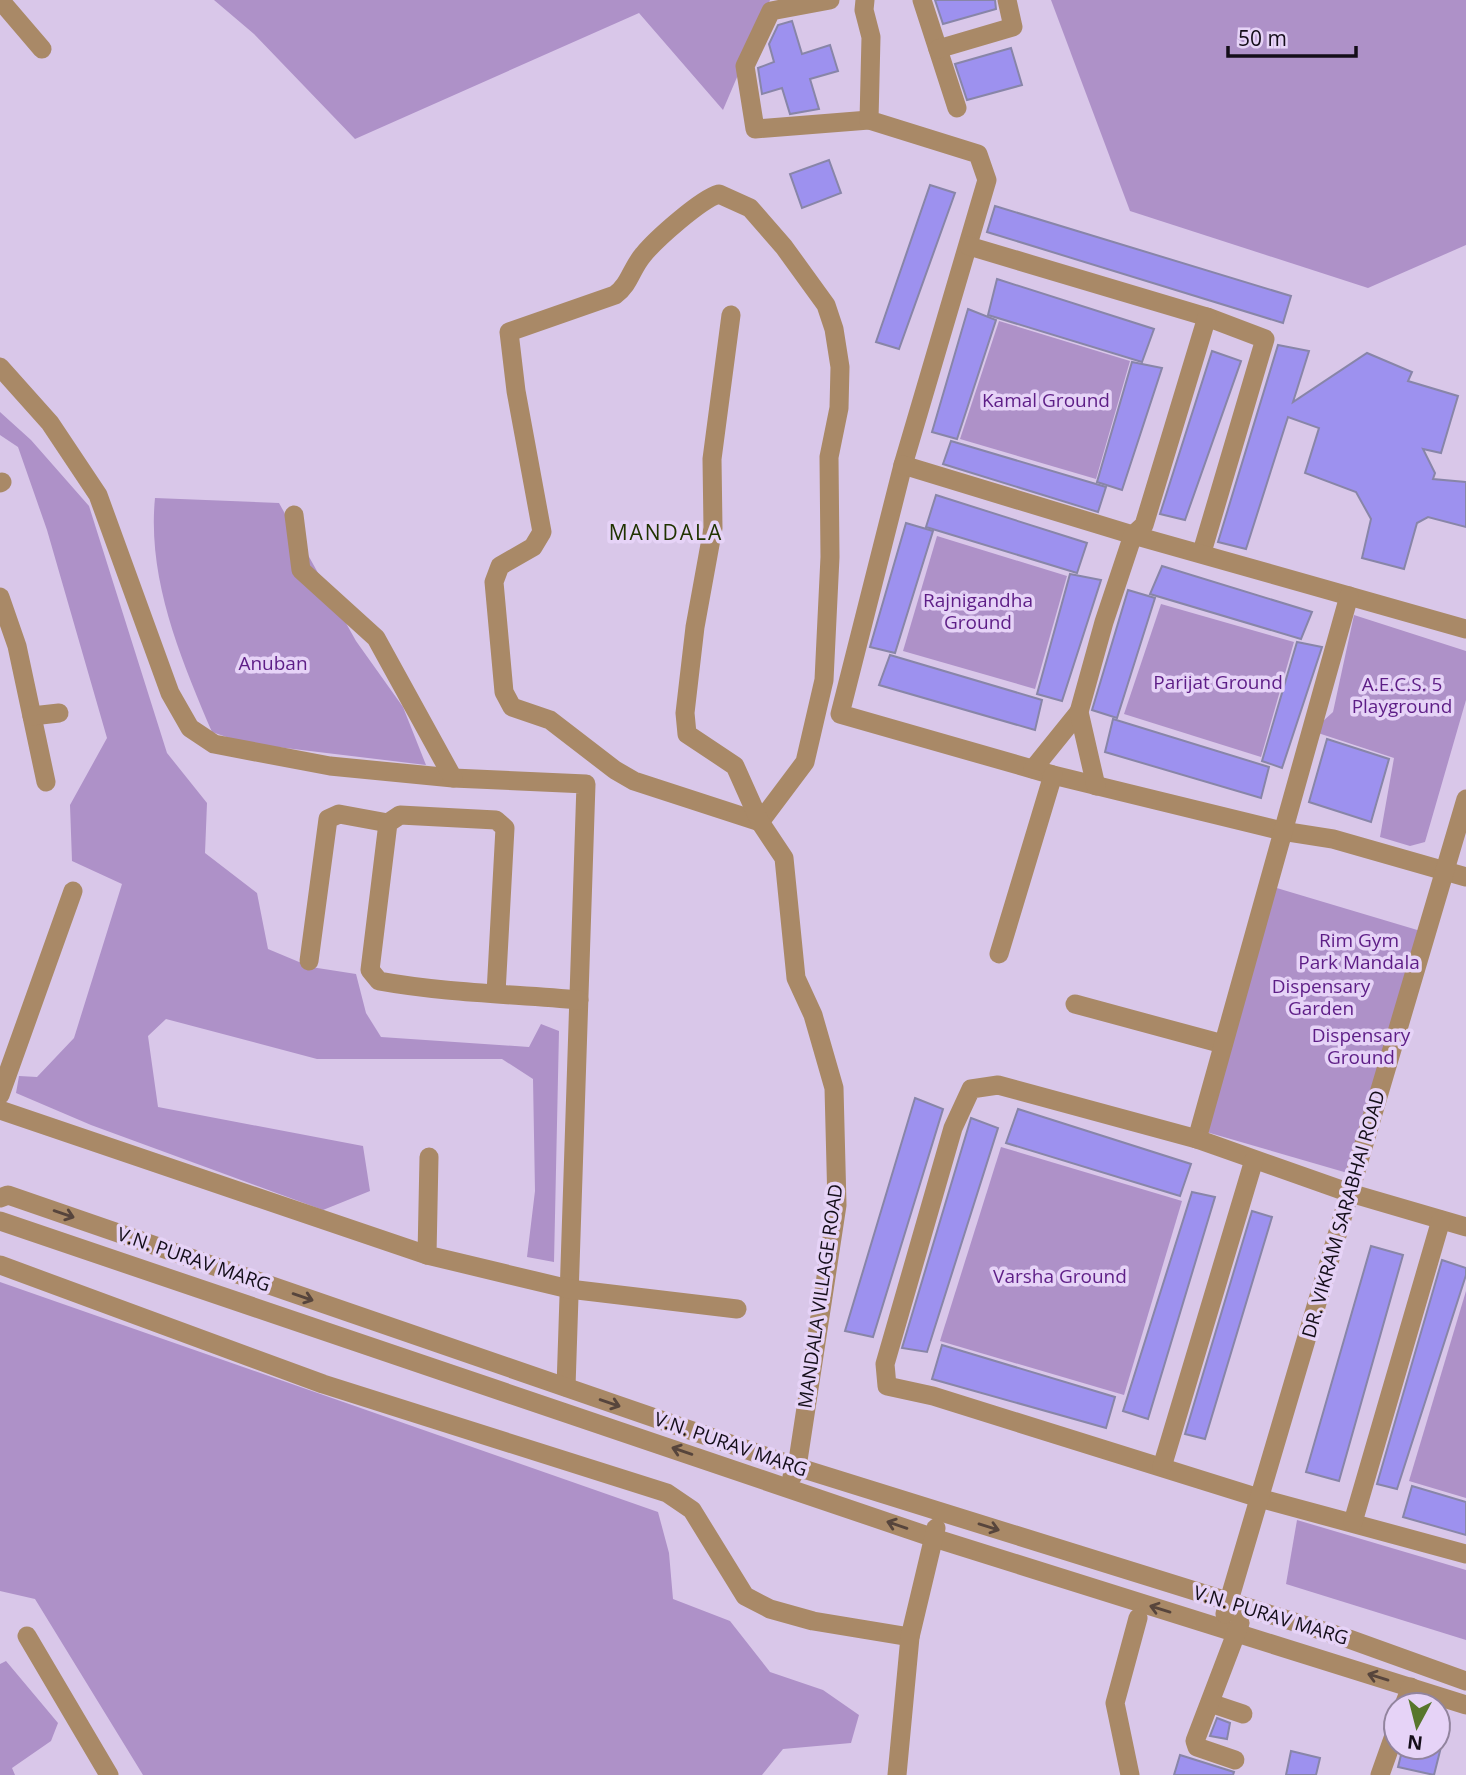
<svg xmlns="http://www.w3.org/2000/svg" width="1466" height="1775" font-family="'Open Sans',sans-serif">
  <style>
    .green { fill: #ae91c8 }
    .building { fill: #9d91ef; stroke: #8885a8; stroke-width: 2 }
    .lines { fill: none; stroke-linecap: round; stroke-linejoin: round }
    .minor { stroke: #a98967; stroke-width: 19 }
    .oneway { stroke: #57453c }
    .labels { text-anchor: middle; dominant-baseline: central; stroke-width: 7; stroke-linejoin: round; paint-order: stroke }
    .park-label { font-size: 19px; fill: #5d1d86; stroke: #e6d3f7 }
    .street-label { font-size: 19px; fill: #140e19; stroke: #e6d3f7 }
    .neighbourhood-label { font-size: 21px; letter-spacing: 2px; fill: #203300; stroke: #e6d3f7 }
  </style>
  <rect width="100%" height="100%" fill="#d9c7e9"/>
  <g class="green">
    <path d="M214,0H770L723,110L639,13L355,139L254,34Z"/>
    <path d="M1051,0H1466V245L1368,288L1130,211Z"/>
    <path d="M999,321L1130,361L1096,479L960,439Z"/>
    <path d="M0,412L31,440L89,506L167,753L207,803L205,853L257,893L268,949L311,967L356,974L366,1013L381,1037L529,1047L541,1024L559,1031L554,1262L527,1257L535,1191L533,1079L502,1059H317L166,1019L148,1036L158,1107L363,1146L370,1191L323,1210L91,1125L16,1093L19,1076L37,1077L74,1038L122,884L72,861L70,805L107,738L47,530L18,447L0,435Z"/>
    <path d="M155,498L279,503L356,641L403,707L426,765L244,743L212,732C181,659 147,579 155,498Z"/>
    <path d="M937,536L1067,576L1035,689L903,651Z"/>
    <path d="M1161,604L1294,642L1261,757L1124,714Z"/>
    <path d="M1354,615L1466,651V700L1425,842L1410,846L1380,837L1394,758L1318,733L1321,723L1333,712Z"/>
    <path d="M1270,886L1424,932L1351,1174L1203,1131Z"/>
    <path d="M1001,1147L1182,1201L1124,1395L940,1341Z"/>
    <path d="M0,1282L658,1512L669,1553L673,1599L730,1621L770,1672L823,1690L859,1715L851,1743L783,1749L762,1775H143L35,1599L0,1591Z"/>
    <path d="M1466,1291V1498L1409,1481Z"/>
    <path d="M1297,1520L1466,1570V1640L1286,1584Z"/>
    <path d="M6,1661L58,1723L51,1741L12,1768L15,1775H0V1664Z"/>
  </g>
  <g class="building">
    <path d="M935,0H995L996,9L943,24Z"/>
    <path d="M792,21L802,54L830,45L838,71L810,79L819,109L790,114L782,88L762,94L758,68L774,62L769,44L778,25Z"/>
    <path d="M1011,48L1022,85L967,100L955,64Z"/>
    <path d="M829,160L841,193L802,208L790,174Z"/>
    <path d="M930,185L955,193L899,349L876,342Z"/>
    <path d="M995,206L1291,296L1283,323L987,232Z"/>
    <path d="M997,279L1154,329L1142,362L988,315Z"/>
    <path d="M968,309L996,320L957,439L932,432Z"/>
    <path d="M1278,345L1309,351L1293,402L1367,353L1412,372L1408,381L1458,396L1441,453L1423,449L1435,473L1433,479L1466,482V527L1428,517L1417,523L1404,569L1362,558L1371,519L1356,492L1305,473L1319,428L1288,417L1246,549L1218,542Z"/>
    <path d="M1212,351L1241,361L1185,520L1160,514Z"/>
    <path d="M1132,362L1162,368L1122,490L1097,482Z"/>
    <path d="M951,441L1106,487L1098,512L943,464Z"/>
    <path d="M936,495L1087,543L1077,573L926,527Z"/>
    <path d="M906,523L933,531L895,653L870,647Z"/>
    <path d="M1162,566L1312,612L1301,639L1150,594Z"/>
    <path d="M1070,574L1101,580L1062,701L1037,694Z"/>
    <path d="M1128,590L1155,598L1117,718L1092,710Z"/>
    <path d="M1297,642L1322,647L1282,768L1262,761Z"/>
    <path d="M890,655L1042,700L1035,730L879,685Z"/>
    <path d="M1113,719L1269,767L1261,798L1105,752Z"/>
    <path d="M1327,739L1389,759L1371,822L1309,802Z"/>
    <path d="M915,1098L943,1109L873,1337L845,1331Z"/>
    <path d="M1018,1109L1191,1164L1180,1196L1006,1143Z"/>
    <path d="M971,1118L998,1128L927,1352L902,1348Z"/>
    <path d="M1192,1192L1215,1197L1148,1419L1123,1411Z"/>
    <path d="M1252,1211L1272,1217L1205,1439L1185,1434Z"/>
    <path d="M1371,1246L1403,1255L1339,1481L1306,1472Z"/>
    <path d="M1442,1260L1466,1268V1275L1397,1489L1377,1484Z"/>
    <path d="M942,1345L1115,1397L1106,1428L932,1379Z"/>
    <path d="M1412,1486L1466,1502V1535L1403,1517Z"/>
    <path d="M1217,1718L1230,1723L1227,1739L1210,1736Z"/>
    <path d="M1403,1747H1441L1434,1775L1398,1767Z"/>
    <path d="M1291,1751L1320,1758L1316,1775H1286Z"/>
    <path d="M1180,1755L1234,1772L1233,1775H1174Z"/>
  </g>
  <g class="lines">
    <g class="minor">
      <path d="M0,0L42,49"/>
      <path d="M830,0L771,11L745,66L755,129L869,120"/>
      <path d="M865,0L864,10L871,37L869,120L978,154L987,180L903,465L840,714L1053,775L1282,831L1333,839L1466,877"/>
      <path d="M922,0L957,108"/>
      <path d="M938,49L1013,27L1007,0"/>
      <path d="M719,194L750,208L784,247L826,305L834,329L840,367L839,408L829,457L830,557L824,680L805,762L760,822L634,781L615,770L550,720L512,707L504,692L494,582L500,566L533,547L542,532L516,391L509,332L615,295C630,284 631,269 643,255C656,239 701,199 719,194Z"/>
      <path d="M969,246L1207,317L1265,339L1202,552"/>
      <path d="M731,315L712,459L713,528L695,627L685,713L687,734L735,766L760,822L784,858L796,978L813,1015L834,1088L837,1205L797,1467L792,1477"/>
      <path d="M0,367L50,423L98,495L170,693L190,728L214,744L330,766L453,778L586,784L566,1387"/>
      <path d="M903,465L1133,535L1466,629"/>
      <path d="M0,483L2,482"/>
      <path d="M294,515L301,570L376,638L453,778"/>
      <path d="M0,597L17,646L46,782"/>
      <path d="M32,716L59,713"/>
      <path d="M1033,769L1079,712"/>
      <path d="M1096,786L1079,712L1104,622L1133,535L1144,525L1207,317"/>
      <path d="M999,954L1053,775"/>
      <path d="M309,961L328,819L339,814L388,823"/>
      <path d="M496,993L505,828L496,820L400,815L388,823L370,970L379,981C445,993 513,994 579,1000"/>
      <path d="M1075,1004L1223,1044"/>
      <path d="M0,1095L73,891"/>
      <path d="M0,1110L427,1255"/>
      <path d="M1197,1139L1349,596"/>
      <path d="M429,1157L427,1255L569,1289L737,1309"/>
      <path d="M0,1198L8,1195L797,1467L1349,1639L1466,1681"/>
      <path d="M0,1221L934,1538L1466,1705"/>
      <path d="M1466,1227L1350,1193L1197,1139L998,1085L971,1089L953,1128L885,1364L887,1386L933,1396L1259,1498L1466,1554"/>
      <path d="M0,1265L323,1384L667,1493L692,1510L745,1596L770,1609L813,1621L910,1637"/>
      <path d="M1162,1467L1254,1160"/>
      <path d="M1353,1522L1441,1220"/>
      <path d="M1225,1614L1466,799"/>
      <path d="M27,1636L109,1775"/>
      <path d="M1210,1703L1243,1714"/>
      <path d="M1404,1705L1411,1687"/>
      <path d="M1235,1760L1197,1747L1195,1741L1240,1623"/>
      <path d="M897,1775L910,1637L936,1528"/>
      <path d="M1130,1775L1115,1703L1138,1618"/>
      <path d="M1380,1775L1396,1730"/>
    </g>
  </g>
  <defs><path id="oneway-shaft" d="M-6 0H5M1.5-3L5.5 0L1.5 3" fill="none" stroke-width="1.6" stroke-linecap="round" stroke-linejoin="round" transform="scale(1.75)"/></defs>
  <g class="oneway">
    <use href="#oneway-shaft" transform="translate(64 1214) rotate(19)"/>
    <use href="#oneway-shaft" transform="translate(303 1297) rotate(19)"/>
    <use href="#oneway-shaft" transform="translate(610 1403) rotate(19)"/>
    <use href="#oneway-shaft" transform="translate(682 1451) rotate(-161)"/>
    <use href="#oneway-shaft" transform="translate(897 1525) rotate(-161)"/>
    <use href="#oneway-shaft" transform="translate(989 1527) rotate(17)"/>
    <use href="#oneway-shaft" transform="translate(1160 1609) rotate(-163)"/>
    <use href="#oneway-shaft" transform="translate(1378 1677) rotate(-163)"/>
  </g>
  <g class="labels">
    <g class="park-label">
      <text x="1046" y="400">Kamal Ground</text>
      <text x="978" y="600">Rajnigandha<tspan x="978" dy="22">Ground</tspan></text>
      <text x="273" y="663">Anuban</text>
      <text x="1218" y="682">Parijat Ground</text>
      <text x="1402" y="684">A.E.C.S. 5<tspan x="1402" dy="22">Playground</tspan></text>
      <text x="1359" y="940">Rim Gym<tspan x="1359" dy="22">Park Mandala</tspan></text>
      <text x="1321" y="986">Dispensary<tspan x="1321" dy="22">Garden</tspan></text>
      <text x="1361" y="1035">Dispensary<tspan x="1361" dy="22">Ground</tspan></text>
      <text x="1060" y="1276">Varsha Ground</text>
    </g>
    <g class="street-label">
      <text transform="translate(1343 1214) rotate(-74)">DR. VIKRAM SARABHAI ROAD</text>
      <text transform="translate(194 1259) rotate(19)">V.N. PURAV MARG</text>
      <text transform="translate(820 1296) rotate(-82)">MANDALA VILLAGE ROAD</text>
      <text transform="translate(731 1444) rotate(19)">V.N. PURAV MARG</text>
      <text transform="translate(1271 1615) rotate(17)">V.N. PURAV MARG</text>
    </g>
    <g class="neighbourhood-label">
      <text x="666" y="532">MANDALA</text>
    </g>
  </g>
  <g transform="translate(1417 1726) rotate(187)"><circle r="33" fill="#e6d3f7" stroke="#92849e" stroke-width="2"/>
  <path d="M0-5L12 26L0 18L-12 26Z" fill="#58762c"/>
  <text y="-10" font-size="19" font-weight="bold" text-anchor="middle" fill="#140e19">N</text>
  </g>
  <path d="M1228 46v10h128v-10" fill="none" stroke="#140e19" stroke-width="3.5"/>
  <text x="1238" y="46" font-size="21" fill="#140e19" stroke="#e6d3f7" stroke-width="5" paint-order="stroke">50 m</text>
</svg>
